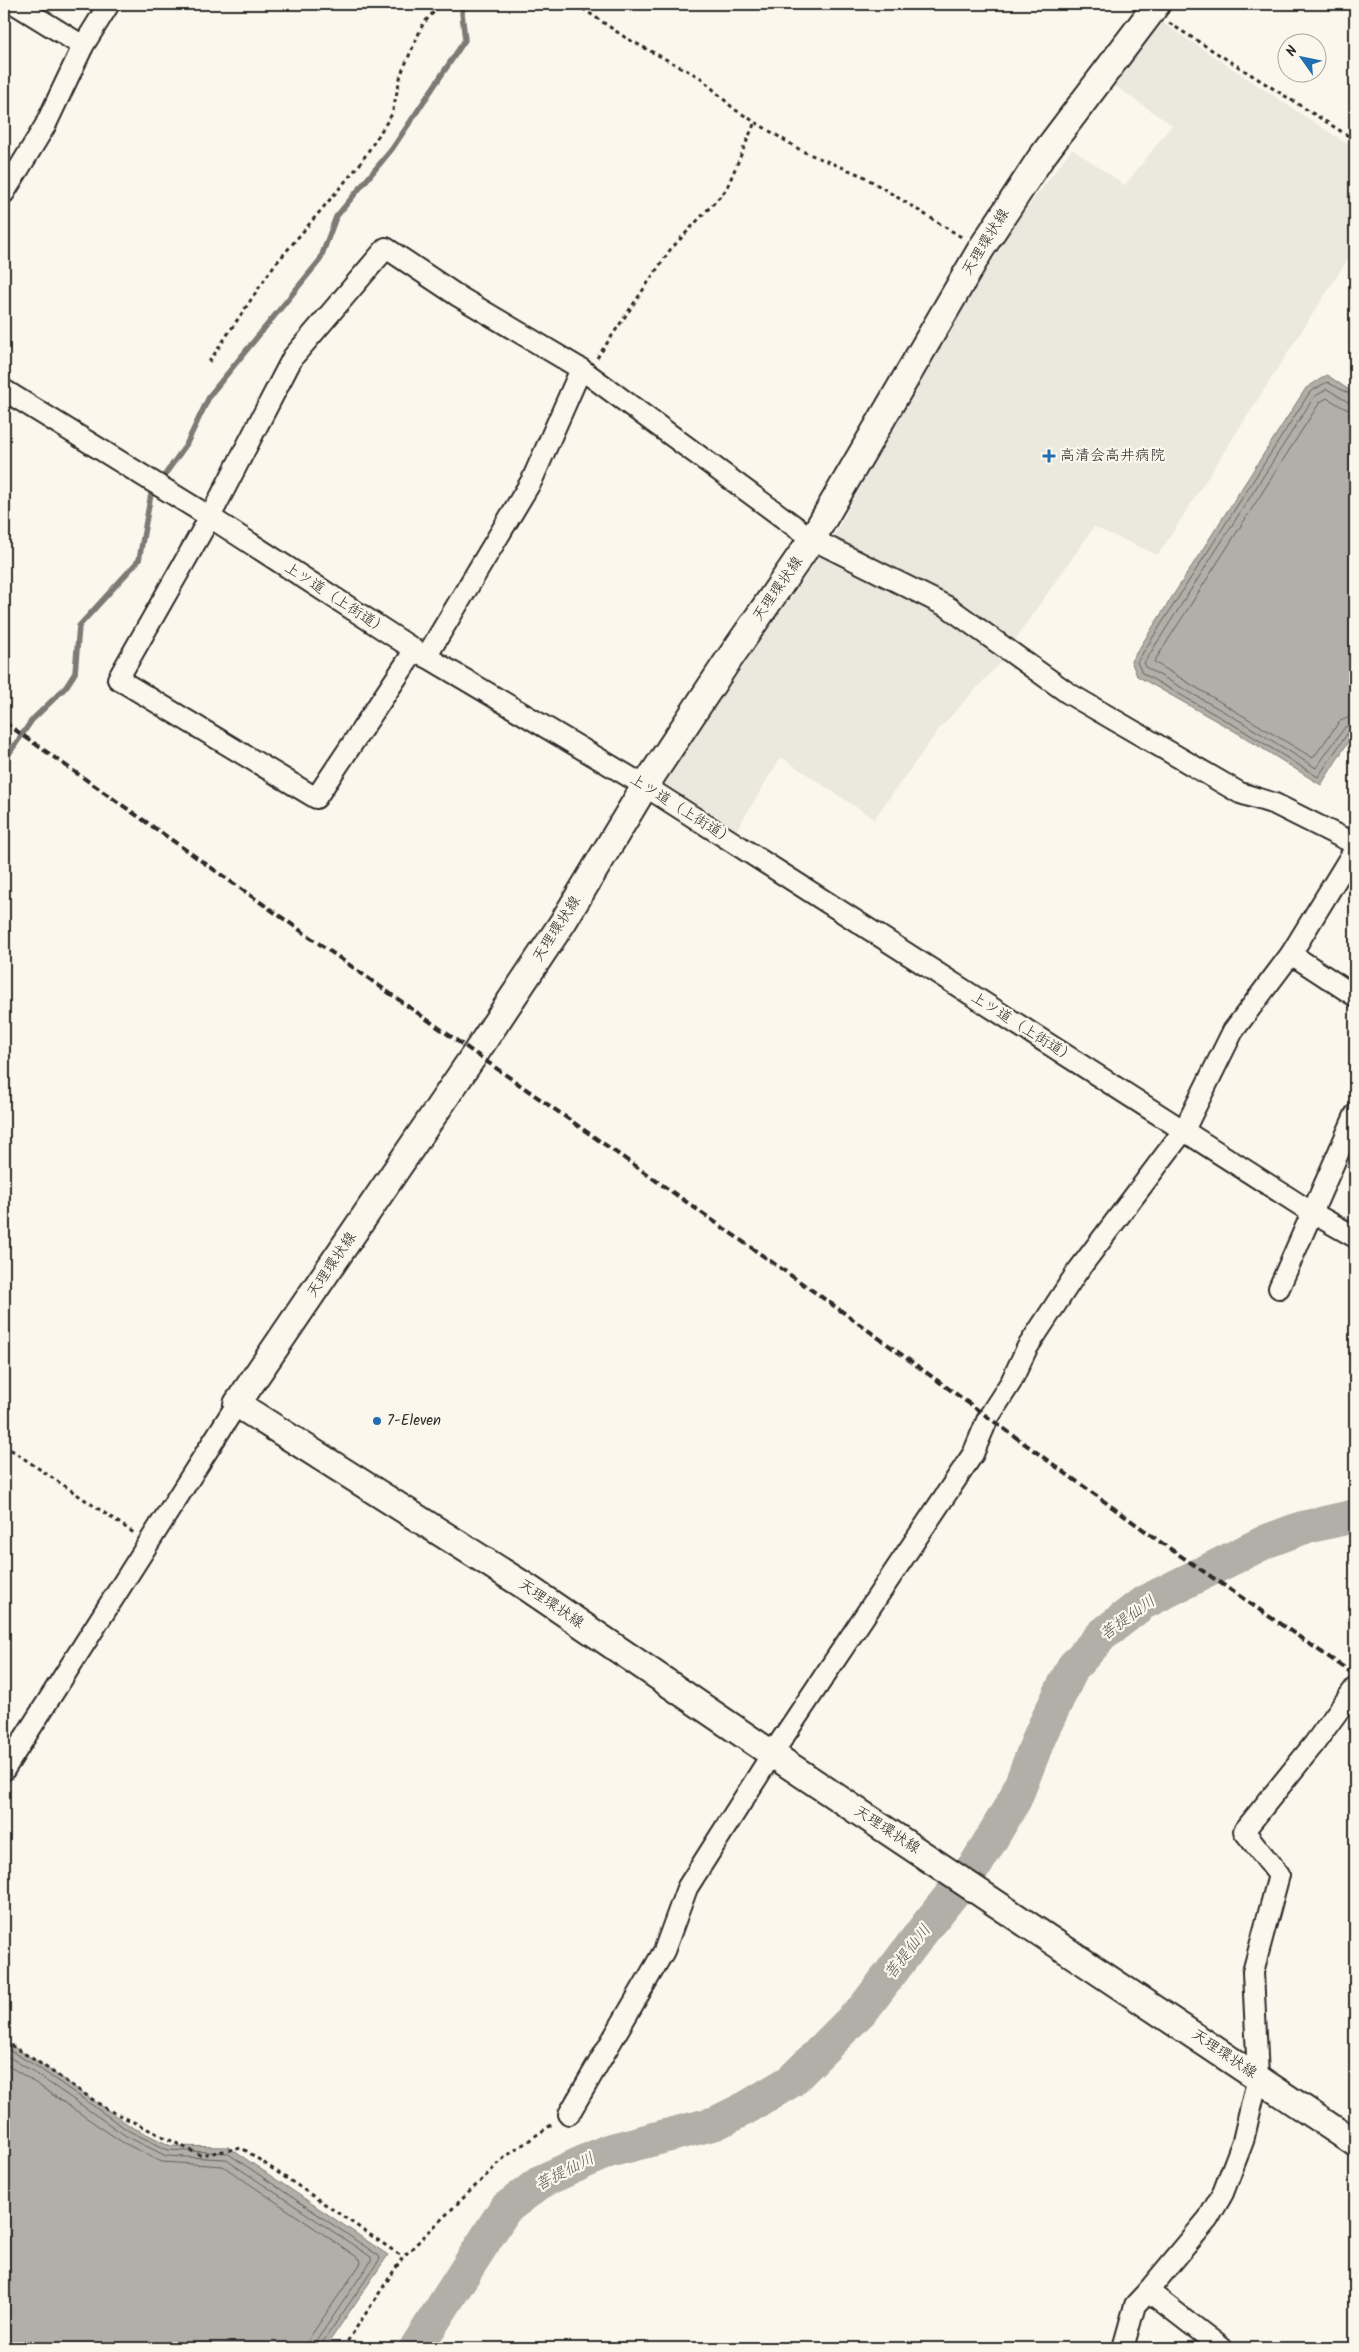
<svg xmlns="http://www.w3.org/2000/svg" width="1359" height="2352" font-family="Kalam,'Klee One',sans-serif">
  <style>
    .built { fill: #ebe8de }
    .water { fill: #b1afa7; stroke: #7b7a75 }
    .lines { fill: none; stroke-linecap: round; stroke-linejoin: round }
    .shore { stroke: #61605d; stroke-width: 1 }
    .stream { stroke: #7b7a75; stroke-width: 5.5 }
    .river { stroke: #b1afa7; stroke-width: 34 }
    .minor-casing { stroke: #2b2b2b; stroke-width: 24 }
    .major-casing { stroke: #2b2b2b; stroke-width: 30 }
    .path { stroke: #2b2b2b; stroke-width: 3; stroke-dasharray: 4 4; stroke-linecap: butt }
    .minor { stroke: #fbf7ec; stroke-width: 20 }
    .major { stroke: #fbf7ec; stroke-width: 26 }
    .rail { stroke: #2b2b2b; stroke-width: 4; stroke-dasharray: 8 4; stroke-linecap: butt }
    .poi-dot { fill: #1f6fb2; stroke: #fbf7ec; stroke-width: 2 }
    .labels { text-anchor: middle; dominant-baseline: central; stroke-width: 4.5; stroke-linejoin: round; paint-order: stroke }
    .street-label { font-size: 15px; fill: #2b2b2b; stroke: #fbf7ec }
    .poi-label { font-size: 15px; fill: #2b2b2b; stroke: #fbf7ec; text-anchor: start }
    .water-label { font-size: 16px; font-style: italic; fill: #5a5956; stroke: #fbf7ec }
  </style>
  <rect width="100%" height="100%" fill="#fbf7ec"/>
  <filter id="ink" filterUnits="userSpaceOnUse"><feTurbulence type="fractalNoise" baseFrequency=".02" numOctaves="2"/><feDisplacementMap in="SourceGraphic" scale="10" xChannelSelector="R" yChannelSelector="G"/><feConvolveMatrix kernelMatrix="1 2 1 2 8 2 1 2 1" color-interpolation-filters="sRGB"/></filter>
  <g filter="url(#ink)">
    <path class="built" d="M1158,20L1355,149V248L1158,555L1094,527L1020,632L1008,654L940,728L874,819L781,757L734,834L662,787L719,701L835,534L914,386L1017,221L1072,149L1125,185L1172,125L1115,86Z"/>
    <g class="water">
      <path d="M1327,375L1355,394V731L1321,785L1236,732L1137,676L1131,661L1306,388Z"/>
      <path d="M4,2041L38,2062L132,2127L171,2146L228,2147L388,2255L325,2348H4Z"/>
    </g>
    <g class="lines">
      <g class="shore">
        <path d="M1355,397L1327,382L1310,392L1137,662L1142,673L1239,728L1318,777L1349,731L1355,729"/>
        <path d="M1355,404L1348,402L1327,389L1314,397L1144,663L1147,668L1242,722L1316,768L1345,727L1355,723"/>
        <path d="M1355,411L1346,409L1327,398L1320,402L1154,662L1313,758L1340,721L1355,715"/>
        <path d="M4,2047L36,2066L129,2131L168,2150L227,2153L379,2256L380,2259L322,2343L321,2348"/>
        <path d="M4,2054L32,2071L126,2136L166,2156L225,2159L371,2257V2261L317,2340L315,2348"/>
        <path d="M4,2063L28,2078L122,2142L162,2162L223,2166L360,2259L361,2263L310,2337L307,2348"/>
      </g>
      <path class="stream" d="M4,761L32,720L66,687L75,673L79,626L139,560L151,494L186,445L210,395L320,260L336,217L392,149L465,40L462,13L464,4"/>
      <path class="river" d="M416,2348L505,2209L542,2181L608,2151L716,2123L746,2108L791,2081L865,2007L928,1924L977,1863L1015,1799L1041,1733L1073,1667L1102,1635L1143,1603L1267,1541L1302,1528L1355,1516"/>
      <g class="minor-casing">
        <g id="minor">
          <path d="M15,4L83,46"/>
          <path d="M4,193L45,126L83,46L109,4"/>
          <path d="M4,390L210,517L415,650L645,786L1311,1212L1355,1237"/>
          <path d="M415,650L316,798L118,679L210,517L293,357L386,248L458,296L581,369L812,539L948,607L1068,693L1240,793L1275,804L1355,844"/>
          <path d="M426,657L532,480L581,369"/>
          <path d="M1291,954L1355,996"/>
          <path d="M1279,1288L1355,1115"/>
          <path d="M4,1770L237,1404"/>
          <path d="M569,2114L664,1951L687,1888L772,1754L973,1454L988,1418L1011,1382L1027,1348L1077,1272L1184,1130L1233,1031L1291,954L1355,849"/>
          <path d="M1123,2348L1135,2305L1148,2291"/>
          <path d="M1222,2348L1148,2291L1208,2219L1223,2193L1243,2141L1258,2077L1253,1972L1279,1875L1244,1831L1314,1744L1355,1688"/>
        </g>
      </g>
      <g class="major-casing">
        <path id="major" d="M1157,4L1040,159L981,249L812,539L725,665L645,786L563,922L475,1054L237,1404L528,1588L772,1754L1355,2143"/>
      </g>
      <g class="path">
        <path d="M576,4L626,38L701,78L734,109L802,151L863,176L963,238"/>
        <path d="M1169,23L1355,140"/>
        <path d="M597,358L670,250L726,190L755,122"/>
        <path d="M209,362L273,267L360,164L392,114L401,74L423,24L441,4"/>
        <path d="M4,1445L134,1533"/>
        <path d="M4,2041L38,2062L105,2108L200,2155L242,2148L403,2257"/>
        <path d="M343,2348L403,2257L505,2157L554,2123"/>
      </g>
      <use href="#minor" class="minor"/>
      <use href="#major" class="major"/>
      <path class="rail" d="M4,722L840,1310L1159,1541L1355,1675"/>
    </g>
  </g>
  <g class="poi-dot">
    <path d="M1046.5 448.5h5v5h5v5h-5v5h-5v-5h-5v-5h5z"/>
    <circle cx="377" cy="1421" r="5"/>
  </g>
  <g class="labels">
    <g class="street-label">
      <text transform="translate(986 242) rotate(-58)">天理環状線</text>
      <text transform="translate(778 589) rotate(-55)">天理環状線</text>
      <text transform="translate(336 599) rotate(33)">上ツ道（上街道）</text>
      <text transform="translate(682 810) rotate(32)">上ツ道（上街道）</text>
      <text transform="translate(557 929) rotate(-57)">天理環状線</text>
      <text transform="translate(1023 1028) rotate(32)">上ツ道（上街道）</text>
      <text transform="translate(332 1265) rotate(-56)">天理環状線</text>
      <text transform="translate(551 1604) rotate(34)">天理環状線</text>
      <text transform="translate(887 1830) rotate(33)">天理環状線</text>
      <text transform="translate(1224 2054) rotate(34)">天理環状線</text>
    </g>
    <g class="poi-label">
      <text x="1060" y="456">高清会高井病院</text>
      <text x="387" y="1421">7-Eleven</text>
    </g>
    <g class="water-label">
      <text transform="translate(1128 1618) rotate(-36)">菩提仙川</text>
      <text transform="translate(908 1952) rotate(-52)">菩提仙川</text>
      <text transform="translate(565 2172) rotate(-27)">菩提仙川</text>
    </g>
  </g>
  <rect width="1359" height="2352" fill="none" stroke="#fbf7ec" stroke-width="20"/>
  <rect x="10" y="10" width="1339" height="2332" fill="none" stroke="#2b2b2b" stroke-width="2" filter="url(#ink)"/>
  <g transform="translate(1302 58) rotate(303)"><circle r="24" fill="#fbf7ec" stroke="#a8a59f"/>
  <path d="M0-4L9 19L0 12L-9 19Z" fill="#1f6fb2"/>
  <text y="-8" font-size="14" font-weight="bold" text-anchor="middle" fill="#2b2b2b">N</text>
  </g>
</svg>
